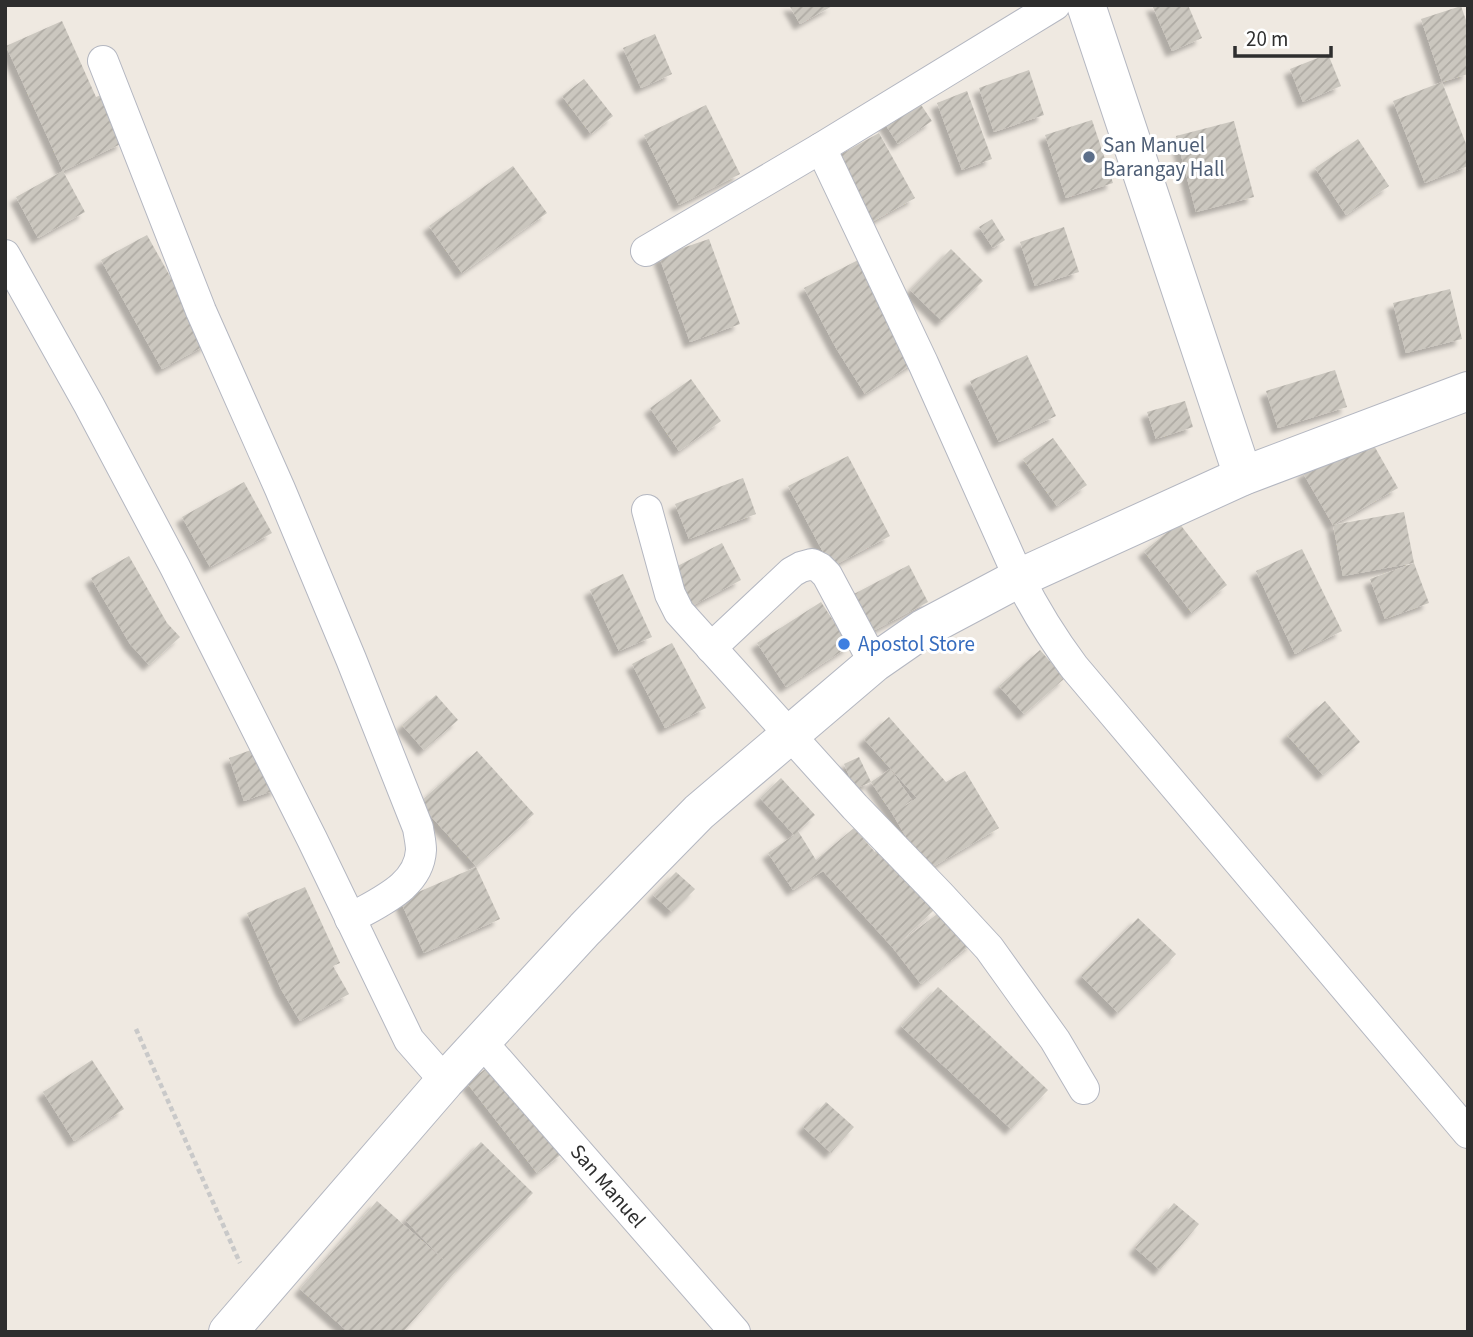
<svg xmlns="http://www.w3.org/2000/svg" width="1473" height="1337" font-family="'Source Sans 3',sans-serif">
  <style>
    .building { fill: url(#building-hatch); filter: url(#shadow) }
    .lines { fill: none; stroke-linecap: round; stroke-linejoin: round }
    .street-casing { stroke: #b4b7c1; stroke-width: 32 }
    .secondary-casing { stroke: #b4b7c1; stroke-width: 40 }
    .path { stroke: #c9c9c9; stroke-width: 4.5; stroke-dasharray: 5 3.5; stroke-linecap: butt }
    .street { stroke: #fff; stroke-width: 30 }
    .secondary { stroke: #fff; stroke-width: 38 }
    .service-dot { fill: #5c6f8a; stroke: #fff; stroke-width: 2.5 }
    .shop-dot { fill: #3f7fe0; stroke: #fff; stroke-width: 2.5 }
    .labels { text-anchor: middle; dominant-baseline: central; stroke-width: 6; stroke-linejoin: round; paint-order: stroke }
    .service-label { font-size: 21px; fill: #4e5e75; stroke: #fff; text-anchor: start }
    .shop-label { font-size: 21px; fill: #366cbe; stroke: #fff; text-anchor: start }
    .street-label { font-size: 21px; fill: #2e2e2e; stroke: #fff }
  </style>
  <defs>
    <pattern id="building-hatch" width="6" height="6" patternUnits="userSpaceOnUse" patternTransform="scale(1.75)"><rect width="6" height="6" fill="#cbc7bf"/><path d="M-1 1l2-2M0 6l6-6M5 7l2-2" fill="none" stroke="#afaba4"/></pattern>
    <filter id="shadow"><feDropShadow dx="-6" dy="6" stdDeviation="2" flood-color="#0004"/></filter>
  </defs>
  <rect width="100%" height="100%" fill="#efe9e1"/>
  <g class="building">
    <path d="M789,5H834L800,24Z"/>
    <path d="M1152,5H1188L1202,38L1172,51Z"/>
    <path d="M1461,6L1468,26V74L1442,82L1421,19Z"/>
    <path d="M62,21L96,97L101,95L123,143L63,171L6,46Z"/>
    <path d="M655,34L672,74L641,88L623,48Z"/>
    <path d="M1328,54L1341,86L1303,102L1290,69Z"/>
    <path d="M1029,70L1044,115L994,132L979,88Z"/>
    <path d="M584,79L613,116L591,134L562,96Z"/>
    <path d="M1442,82L1468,149V166L1425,183L1393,101Z"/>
    <path d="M967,91L992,159L962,170L937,103Z"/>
    <path d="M913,93L932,121L898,144L880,116Z"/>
    <path d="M706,105L740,174L679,205L644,135Z"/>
    <path d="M1092,120L1113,183L1066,198L1045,135Z"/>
    <path d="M1234,121L1254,197L1196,212L1176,136Z"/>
    <path d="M879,133L915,198L870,223L834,158Z"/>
    <path d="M1358,139L1389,186L1346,215L1315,168Z"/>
    <path d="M513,166L547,213L462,273L429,226Z"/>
    <path d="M63,171L85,212L38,238L16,197Z"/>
    <path d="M992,219L1005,240L993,248L979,227Z"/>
    <path d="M1064,227L1079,272L1035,286L1020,242Z"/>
    <path d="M147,235L208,344L162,369L101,260Z"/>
    <path d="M709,239L740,324L690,342L659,256Z"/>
    <path d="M951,249L983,281L942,321L910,290Z"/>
    <path d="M862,258L920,359L865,394L836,348L804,288Z"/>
    <path d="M1450,289L1462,339L1406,353L1393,303Z"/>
    <path d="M1027,355L1056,416L999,442L970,381Z"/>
    <path d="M1335,370L1347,407L1278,428L1266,391Z"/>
    <path d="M691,379L721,421L679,451L650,408Z"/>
    <path d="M1185,401L1193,427L1156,439L1147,412Z"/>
    <path d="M1368,435L1398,488L1333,525L1303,473Z"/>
    <path d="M1053,438L1087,485L1057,506L1023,459Z"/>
    <path d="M848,456L890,536L831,567L788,486Z"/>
    <path d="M743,478L756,514L689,539L675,504Z"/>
    <path d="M244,482L272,533L210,567L182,517Z"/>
    <path d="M1404,512L1414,563L1429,603L1385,619L1370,579L1414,563L1343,576L1333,525Z"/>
    <path d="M1179,523L1227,585L1192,613L1144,551Z"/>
    <path d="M722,543L741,580L686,609L666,572Z"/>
    <path d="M1302,549L1342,631L1295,654L1256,571Z"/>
    <path d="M129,556L167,623L180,637L149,665L130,644L91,578Z"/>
    <path d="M909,565L928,602L873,631L854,594Z"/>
    <path d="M623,574L652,637L619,651L590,590Z"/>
    <path d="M821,602L850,646L786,687L757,643Z"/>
    <path d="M672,643L706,708L665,728L632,664Z"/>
    <path d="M1040,650L1065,678L1024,714L999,686Z"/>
    <path d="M436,695L458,720L424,750L402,725Z"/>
    <path d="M1325,701L1360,742L1323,775L1287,735Z"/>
    <path d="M889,717L946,782L965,771L999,828L926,871L892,813L871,782L890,769L912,800L900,809L917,798L864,739Z"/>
    <path d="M262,746L278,789L244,801L229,758Z"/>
    <path d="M477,751L534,814L476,866L419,803Z"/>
    <path d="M859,757L871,782L855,789L844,764Z"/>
    <path d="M781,778L815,815L798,831L816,860L854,828L875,852L877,849L934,910L897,945L945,908L973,943L921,984L893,948L823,871L793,890L768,853L794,835L760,798Z"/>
    <path d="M476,867L500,919L424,953L400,900Z"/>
    <path d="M676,872L695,889L672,912L653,895Z"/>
    <path d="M305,887L340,963L333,966L349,994L300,1021L281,989L247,913Z"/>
    <path d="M1138,918L1176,954L1118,1013L1081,976Z"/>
    <path d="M938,987L1048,1090L1011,1129L901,1026Z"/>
    <path d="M92,1060L124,1109L74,1141L43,1092Z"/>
    <path d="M493,1063L563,1153L537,1173L467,1083Z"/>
    <path d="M826,1102L854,1127L831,1153L803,1127Z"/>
    <path d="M481,1142L533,1193L456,1271L403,1332H348L300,1289L377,1201L447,1263L405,1220Z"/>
    <path d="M1174,1203L1199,1224L1160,1270L1135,1248Z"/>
  </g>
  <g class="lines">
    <g class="street-casing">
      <g id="street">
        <path d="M103,61L201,311L280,489L351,659L418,828C419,835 421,843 421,850C419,887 378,902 350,919"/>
        <path d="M821,148L923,363L1019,578C1035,610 1053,639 1074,667L1468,1133"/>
        <path d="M646,251L821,148L1055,5"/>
        <path d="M5,255L89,405L175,567L312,839L409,1040L445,1081"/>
        <path d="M647,510L670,594L679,612L855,807L940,895L989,948L1055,1040L1084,1089"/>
        <path d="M711,648L792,572L801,567L812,564L820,568L827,575L874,663"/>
        <path d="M481,1041L735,1332"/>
      </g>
    </g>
    <g class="secondary-casing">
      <g id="secondary">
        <path d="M1086,5L1243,476"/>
        <path d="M228,1332L445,1081L585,929L644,868L699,812L874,663L923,629L1019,578L1243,476L1468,391"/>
      </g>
    </g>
    <path class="path" d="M136,1029L240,1263"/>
    <use href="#street" class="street"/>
    <use href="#secondary" class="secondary"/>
  </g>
  <circle class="service-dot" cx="1089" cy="157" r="7"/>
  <circle class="shop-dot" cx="844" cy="644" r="7"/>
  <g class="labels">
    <g class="service-label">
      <text x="1103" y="145">San Manuel<tspan x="1103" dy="24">Barangay Hall</tspan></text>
    </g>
    <g class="shop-label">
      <text x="858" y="644">Apostol Store</text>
    </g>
    <g class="street-label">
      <text transform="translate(608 1186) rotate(49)">San Manuel</text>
    </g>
  </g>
  <rect width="1473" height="1337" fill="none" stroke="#2e2e2e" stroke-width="14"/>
  <path d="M1235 46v10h96v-10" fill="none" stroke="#2e2e2e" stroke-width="3.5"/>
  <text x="1246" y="46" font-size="21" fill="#2e2e2e" stroke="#ffffff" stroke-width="5" paint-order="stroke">20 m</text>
</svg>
